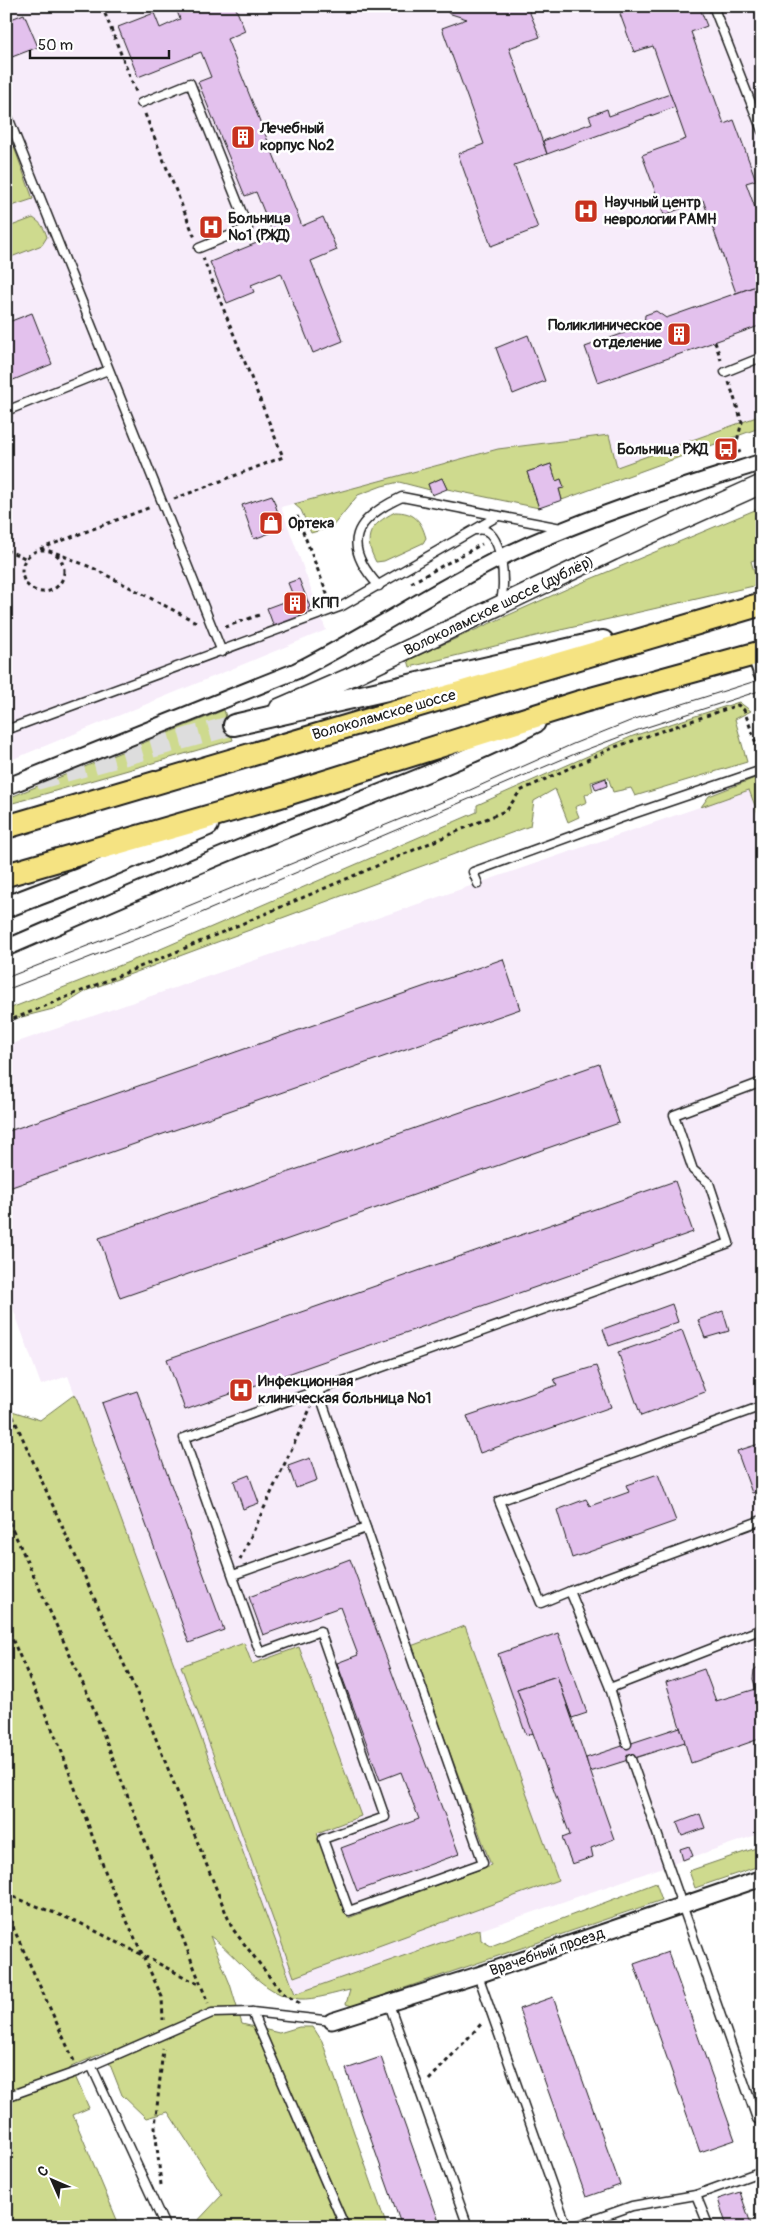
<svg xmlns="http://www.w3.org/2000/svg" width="768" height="2233" font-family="Pangolin,sans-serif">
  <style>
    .built { fill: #f7ecfa }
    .green { fill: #ceda8e; stroke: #757b55 }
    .building { fill: #e3c1ed; stroke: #1c1c1c }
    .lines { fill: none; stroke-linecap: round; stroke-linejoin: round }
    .secondary-tunnel { stroke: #ddd; stroke-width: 20; stroke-dasharray: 20 10; stroke-linecap: butt }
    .service-casing { stroke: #1c1c1c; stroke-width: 11 }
    .minor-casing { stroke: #1c1c1c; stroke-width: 19 }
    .tertiary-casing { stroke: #1c1c1c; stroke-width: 21 }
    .secondary-casing { stroke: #1c1c1c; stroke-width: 24 }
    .primary-casing { stroke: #1c1c1c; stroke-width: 26 }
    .path { stroke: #1c1c1c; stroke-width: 3; stroke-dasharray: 4 4; stroke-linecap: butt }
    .service { stroke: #fff; stroke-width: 8 }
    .minor { stroke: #fff; stroke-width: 15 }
    .tertiary { stroke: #fff; stroke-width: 18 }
    .secondary { stroke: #fff; stroke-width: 20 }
    .primary { stroke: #f5e382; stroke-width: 22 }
    .tram { stroke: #1c1c1c; stroke-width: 1 }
    .labels { text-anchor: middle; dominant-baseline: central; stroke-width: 5; stroke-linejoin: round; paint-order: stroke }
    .poi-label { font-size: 15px; font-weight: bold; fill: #1c1c1c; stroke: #fff; text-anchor: start }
    .street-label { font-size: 15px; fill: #1c1c1c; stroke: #fff }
  </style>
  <rect width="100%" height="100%" fill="#fff"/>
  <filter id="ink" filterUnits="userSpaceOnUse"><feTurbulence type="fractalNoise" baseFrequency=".02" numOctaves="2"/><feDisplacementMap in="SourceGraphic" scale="10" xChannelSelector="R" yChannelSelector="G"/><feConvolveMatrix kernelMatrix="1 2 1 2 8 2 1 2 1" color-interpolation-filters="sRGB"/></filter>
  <g filter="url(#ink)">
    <g class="built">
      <path d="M6,6H762V415L617,467L609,435L498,449L281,507L326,630L6,762Z"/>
      <path d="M749,790L762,824V1833L295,1994L68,1376L41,1385L6,1289V1046Z"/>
    </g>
    <g class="green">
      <path d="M14,147L33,199L6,208V150Z"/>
      <path d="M33,218C41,223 44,227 47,237L42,245L6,259V228Z"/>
      <path d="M762,415V427L562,500L559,489L564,487L561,479L556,481L551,464L527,472L539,508L447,489L442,478L428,484L430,490L399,482L382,486L358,495L332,527L311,533L301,510L294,504L498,449L609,435L617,467Z"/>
      <path d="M762,507V558L751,561L758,585L552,632L410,667L408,660L569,588Z"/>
      <path d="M395,512C414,512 421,520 426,538L423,543L384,561L376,562C362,536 370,525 395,512Z"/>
      <path d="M739,702L751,711L735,719L747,762L635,796L631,788L613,792L608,777L591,782L593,791L585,795L587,802L575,807L579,817L568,822L555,789L534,801L530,826L88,990L61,1007L6,1021V1010L149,954L477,812V805L633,736Z"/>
      <path d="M224,710L233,740L6,805V799Z"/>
      <path d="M755,778L762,780V824L749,790L701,807L709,796Z"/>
      <path d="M75,1394L295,1994L480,1929L481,1940L491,1946L656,1883L662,1900L352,2006L346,2004L350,1990C336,1993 314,2000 300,1999C263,1997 237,1955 210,1936L230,1984L242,2024L279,2033L299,2027H313L322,2041L387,2227H192L222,2195L168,2112L146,2118L122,2095L105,2052L71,2067L89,2108L73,2115L120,2227H6V1409L40,1420Z"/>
      <path d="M465,1626L558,1880L294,1977L181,1666L244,1643L252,1664L299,1647L361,1816L317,1833L348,1918L491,1865L411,1646Z"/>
      <path d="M762,1846V1865L695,1888L689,1871Z"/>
    </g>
    <g class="building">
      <path d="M175,6H235L245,31L227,39L302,226L323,217L337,250L311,261L343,341L313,353L281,273L251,285L254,292L227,303L210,262L274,236L256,192L245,196L198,82L211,77L201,52L138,77L118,27L154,13L160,28L180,19Z"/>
      <path d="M448,6H527L540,37L509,48L547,154L514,165L538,228L491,246L458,154L484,144L442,28L467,19L448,13Z"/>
      <path d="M641,6H699L707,26L691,32L724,124L734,120L756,180L746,183L762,227V284L736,293L703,200L664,215L642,155L686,139L653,46L634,52L620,14Z"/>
      <path d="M24,14L38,47L12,57L6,44V21Z"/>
      <path d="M670,94L675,107L547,154L543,141L592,123L589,116L607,109L609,116Z"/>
      <path d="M762,284V325L598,383L585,347L644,326L645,315L656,311L666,318Z"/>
      <path d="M32,313L52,364L6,383V323Z"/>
      <path d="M528,335L545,381L513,394L496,348Z"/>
      <path d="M551,464L556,481L561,479L564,488L559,489L562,500L539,508L527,472Z"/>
      <path d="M442,478L447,489L432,495L428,484Z"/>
      <path d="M272,495L283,528L254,539L242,505Z"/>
      <path d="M299,579L310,607L308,608L310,614L274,627L267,608L294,598L288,583Z"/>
      <path d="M606,778L607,786L596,790L593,783Z"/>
      <path d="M503,959L520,1009L6,1189V1132Z"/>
      <path d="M599,1064L619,1123L120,1298L99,1238Z"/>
      <path d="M675,1181L693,1232L185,1410L167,1359Z"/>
      <path d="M672,1304L678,1322L609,1346L603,1329Z"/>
      <path d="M723,1311L729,1331L705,1338L698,1320Z"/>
      <path d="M682,1330L705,1392L641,1416L618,1352Z"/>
      <path d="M596,1366L611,1407L480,1453L467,1416L557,1385L554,1379Z"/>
      <path d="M137,1391L224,1630L189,1643L102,1403Z"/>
      <path d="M762,1443V1490L752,1493L737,1451Z"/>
      <path d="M310,1458L317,1480L296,1488L288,1466Z"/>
      <path d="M658,1474L676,1521L572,1558L557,1510L586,1499L590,1506L629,1492L626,1485Z"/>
      <path d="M249,1475L259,1503L243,1509L234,1481Z"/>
      <path d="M350,1559L459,1854L357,1891L341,1848L419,1819L401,1772L380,1780L337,1663L358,1655L340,1607L263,1635L249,1597Z"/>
      <path d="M558,1633L587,1713L572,1718L557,1676L517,1689L534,1733L526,1735L498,1654Z"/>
      <path d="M762,1664V1738L691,1763L666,1682L704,1669L716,1701L756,1689L753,1679L754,1670Z"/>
      <path d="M557,1676L614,1839L591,1848L593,1857L572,1864L562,1838L570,1835L517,1689Z"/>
      <path d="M680,1727L685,1742L590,1772L586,1758Z"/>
      <path d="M700,1814L705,1828L682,1836L677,1823Z"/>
      <path d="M689,1846L693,1856L683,1860L680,1849Z"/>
      <path d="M668,1952L735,2140L700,2152L634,1964Z"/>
      <path d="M553,1997L620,2185L586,2197L519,2009Z"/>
      <path d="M381,2057L403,2120L441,2227H402L346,2069Z"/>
      <path d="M740,2192L752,2227H727L718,2199Z"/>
    </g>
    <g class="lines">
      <path class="secondary-tunnel" d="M36,780L234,725"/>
      <g class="service-casing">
        <g id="service">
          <path d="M713,6L762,131"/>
          <path d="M141,103L190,83L248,228L199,248"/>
          <path d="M6,112L222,652"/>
          <path d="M725,372L762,357"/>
          <path d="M6,411L108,370"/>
          <path d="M477,530C503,524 507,586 500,603"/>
          <path d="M379,586C340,544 354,519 402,497L561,528"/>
          <path d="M6,730L342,606L498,516"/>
          <path d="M478,884L473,872L621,818L762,770"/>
          <path d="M318,1390L483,1863L349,1911L323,1839L385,1817L320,1631L260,1653L184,1438L729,1243L709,1183L693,1170L674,1115L762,1082"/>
          <path d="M233,1575L366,1528"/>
          <path d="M570,1591L541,1603L499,1501L762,1406"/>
          <path d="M610,1688L762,1629"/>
          <path d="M627,1744L610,1688L570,1591L762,1520"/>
          <path d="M631,1759L757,2119"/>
          <path d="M478,1975L567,2227"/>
          <path d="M389,2004L468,2227"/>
          <path d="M252,2012L345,2227"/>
          <path d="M91,2065L165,2226"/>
          <path d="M6,2097L79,2071L212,2013L252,2012L332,2021"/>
          <path d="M696,2195L709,2227"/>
          <path d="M573,2227L632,2206L696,2195L762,2171"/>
        </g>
      </g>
      <g class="minor-casing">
        <g id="minor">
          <path d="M755,654L762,674"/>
          <path d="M6,787L296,671C366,636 431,592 502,557C585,517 674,490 762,462"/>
          <path d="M6,948C90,912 173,875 257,841C351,803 446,770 537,724"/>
          <path d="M332,2021L478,1975L762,1878"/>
        </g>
      </g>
      <g class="tertiary-casing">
        <path id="tertiary" d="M279,708L346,679L613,551L762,484"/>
      </g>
      <g class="secondary-casing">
        <g id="secondary">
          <path d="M234,725L603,641"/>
          <path d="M6,907L82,878L208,825"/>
        </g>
      </g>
      <g class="primary-casing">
        <g id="primary">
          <path d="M6,827L762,604"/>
          <path d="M6,875L277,797L580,702L762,652"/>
        </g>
      </g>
      <g class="path">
        <path d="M102,6L136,92"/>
        <path d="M145,114L195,238"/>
        <path d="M715,342L721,360"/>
        <path d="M729,382L742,422L736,445L740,453"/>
        <path d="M174,499L283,457L203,258"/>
        <path d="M297,516L329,599"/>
        <path d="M40,549L151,507"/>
        <path d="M6,550L25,558"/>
        <circle cx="43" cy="571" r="21"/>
        <path d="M56,553L93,568L196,622"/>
        <path d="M411,583L482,544"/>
        <path d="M225,627L262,614"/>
        <path d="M6,1022L176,952L507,810L520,791L615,747L738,705L744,710L761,757"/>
        <path d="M6,1401L144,1709L232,1928L282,1993L301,2004"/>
        <path d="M6,1515L89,1697L208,2003"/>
        <path d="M240,1560L311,1407"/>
        <path d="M6,1625L60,1747L109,1882L162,1997L163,2020"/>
        <path d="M6,1894L80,1923L200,1985"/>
        <path d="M6,1912L74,2061"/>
        <path d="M429,2080L483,2022"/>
        <path d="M161,2185L155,2127L163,2049"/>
      </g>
      <use href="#service" class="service"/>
      <use href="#minor" class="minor"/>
      <use href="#tertiary" class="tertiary"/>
      <use href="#secondary" class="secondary"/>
      <use href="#primary" class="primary"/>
      <g class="tram">
        <path d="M6,978L176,911L459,795L573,744L635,719L762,679"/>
        <path d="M6,990L180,922L577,753L638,730L762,690"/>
      </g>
    </g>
  </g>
  <defs>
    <g id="building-square" transform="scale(1.25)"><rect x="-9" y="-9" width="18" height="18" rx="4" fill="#c8321e" stroke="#fff"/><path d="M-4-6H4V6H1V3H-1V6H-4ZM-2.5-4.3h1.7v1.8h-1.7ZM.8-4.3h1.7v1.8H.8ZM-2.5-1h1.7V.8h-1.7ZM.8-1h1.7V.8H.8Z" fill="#fff"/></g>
    <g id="hospital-square" transform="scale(1.25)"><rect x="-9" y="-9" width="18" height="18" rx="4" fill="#c8321e" stroke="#fff"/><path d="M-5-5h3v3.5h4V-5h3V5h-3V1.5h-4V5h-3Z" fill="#fff"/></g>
    <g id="bus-square" transform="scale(1.25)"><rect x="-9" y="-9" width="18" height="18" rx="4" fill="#c8321e" stroke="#fff"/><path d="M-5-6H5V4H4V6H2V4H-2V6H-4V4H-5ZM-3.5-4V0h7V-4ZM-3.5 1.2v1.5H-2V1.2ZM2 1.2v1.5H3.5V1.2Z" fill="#fff"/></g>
    <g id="shop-square" transform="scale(1.25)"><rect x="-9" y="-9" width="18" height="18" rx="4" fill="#c8321e" stroke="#fff"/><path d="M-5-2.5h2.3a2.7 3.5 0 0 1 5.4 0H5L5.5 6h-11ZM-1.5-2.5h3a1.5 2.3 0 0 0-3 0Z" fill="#fff"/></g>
  </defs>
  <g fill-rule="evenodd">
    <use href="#building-square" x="243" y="137"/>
    <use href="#hospital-square" x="586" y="211"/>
    <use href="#hospital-square" x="211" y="227"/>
    <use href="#building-square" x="679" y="334"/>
    <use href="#bus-square" x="726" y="449"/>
    <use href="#shop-square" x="271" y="523"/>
    <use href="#building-square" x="295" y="603"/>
    <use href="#hospital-square" x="241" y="1390"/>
  </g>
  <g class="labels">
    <g class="poi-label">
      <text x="260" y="128">Лечебный<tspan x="260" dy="17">корпус №2</tspan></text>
      <text x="604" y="202">Научный центр<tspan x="604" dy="17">неврологии РАМН</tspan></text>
      <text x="228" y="218">Больница<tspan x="228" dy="17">№1 (РЖД)</tspan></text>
      <text x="662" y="325" text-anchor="end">Поликлиническое<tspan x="662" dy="17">отделение</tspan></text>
      <text x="708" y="449" text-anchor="end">Больница РЖД</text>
      <text x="288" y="523">Ортека</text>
      <text x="312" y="603">КПП</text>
      <text x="258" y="1381">Инфекционная<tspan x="258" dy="17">клиническая больница №1</tspan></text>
    </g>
    <g class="street-label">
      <text transform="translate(499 606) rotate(-26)">Волоколамское шоссе (дублёр)</text>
      <text transform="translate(384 715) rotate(-16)">Волоколамское шоссе</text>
      <text transform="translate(547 1952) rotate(-19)">Врачебный проезд</text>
    </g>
  </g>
  <rect width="768" height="2233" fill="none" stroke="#fff" stroke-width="25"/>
  <rect x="12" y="12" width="743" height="2208" fill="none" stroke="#1c1c1c" stroke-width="2" filter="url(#ink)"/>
  <g transform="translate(52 2180) rotate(315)" stroke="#ffffff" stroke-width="4" paint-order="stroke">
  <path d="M0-4L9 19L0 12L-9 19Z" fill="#1c1c1c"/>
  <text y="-8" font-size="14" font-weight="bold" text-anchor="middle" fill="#1c1c1c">С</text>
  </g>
  <path d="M30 50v8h139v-8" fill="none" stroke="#1c1c1c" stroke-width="2.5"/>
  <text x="38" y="50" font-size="15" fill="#1c1c1c" stroke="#ffffff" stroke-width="4" paint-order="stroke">50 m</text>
</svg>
